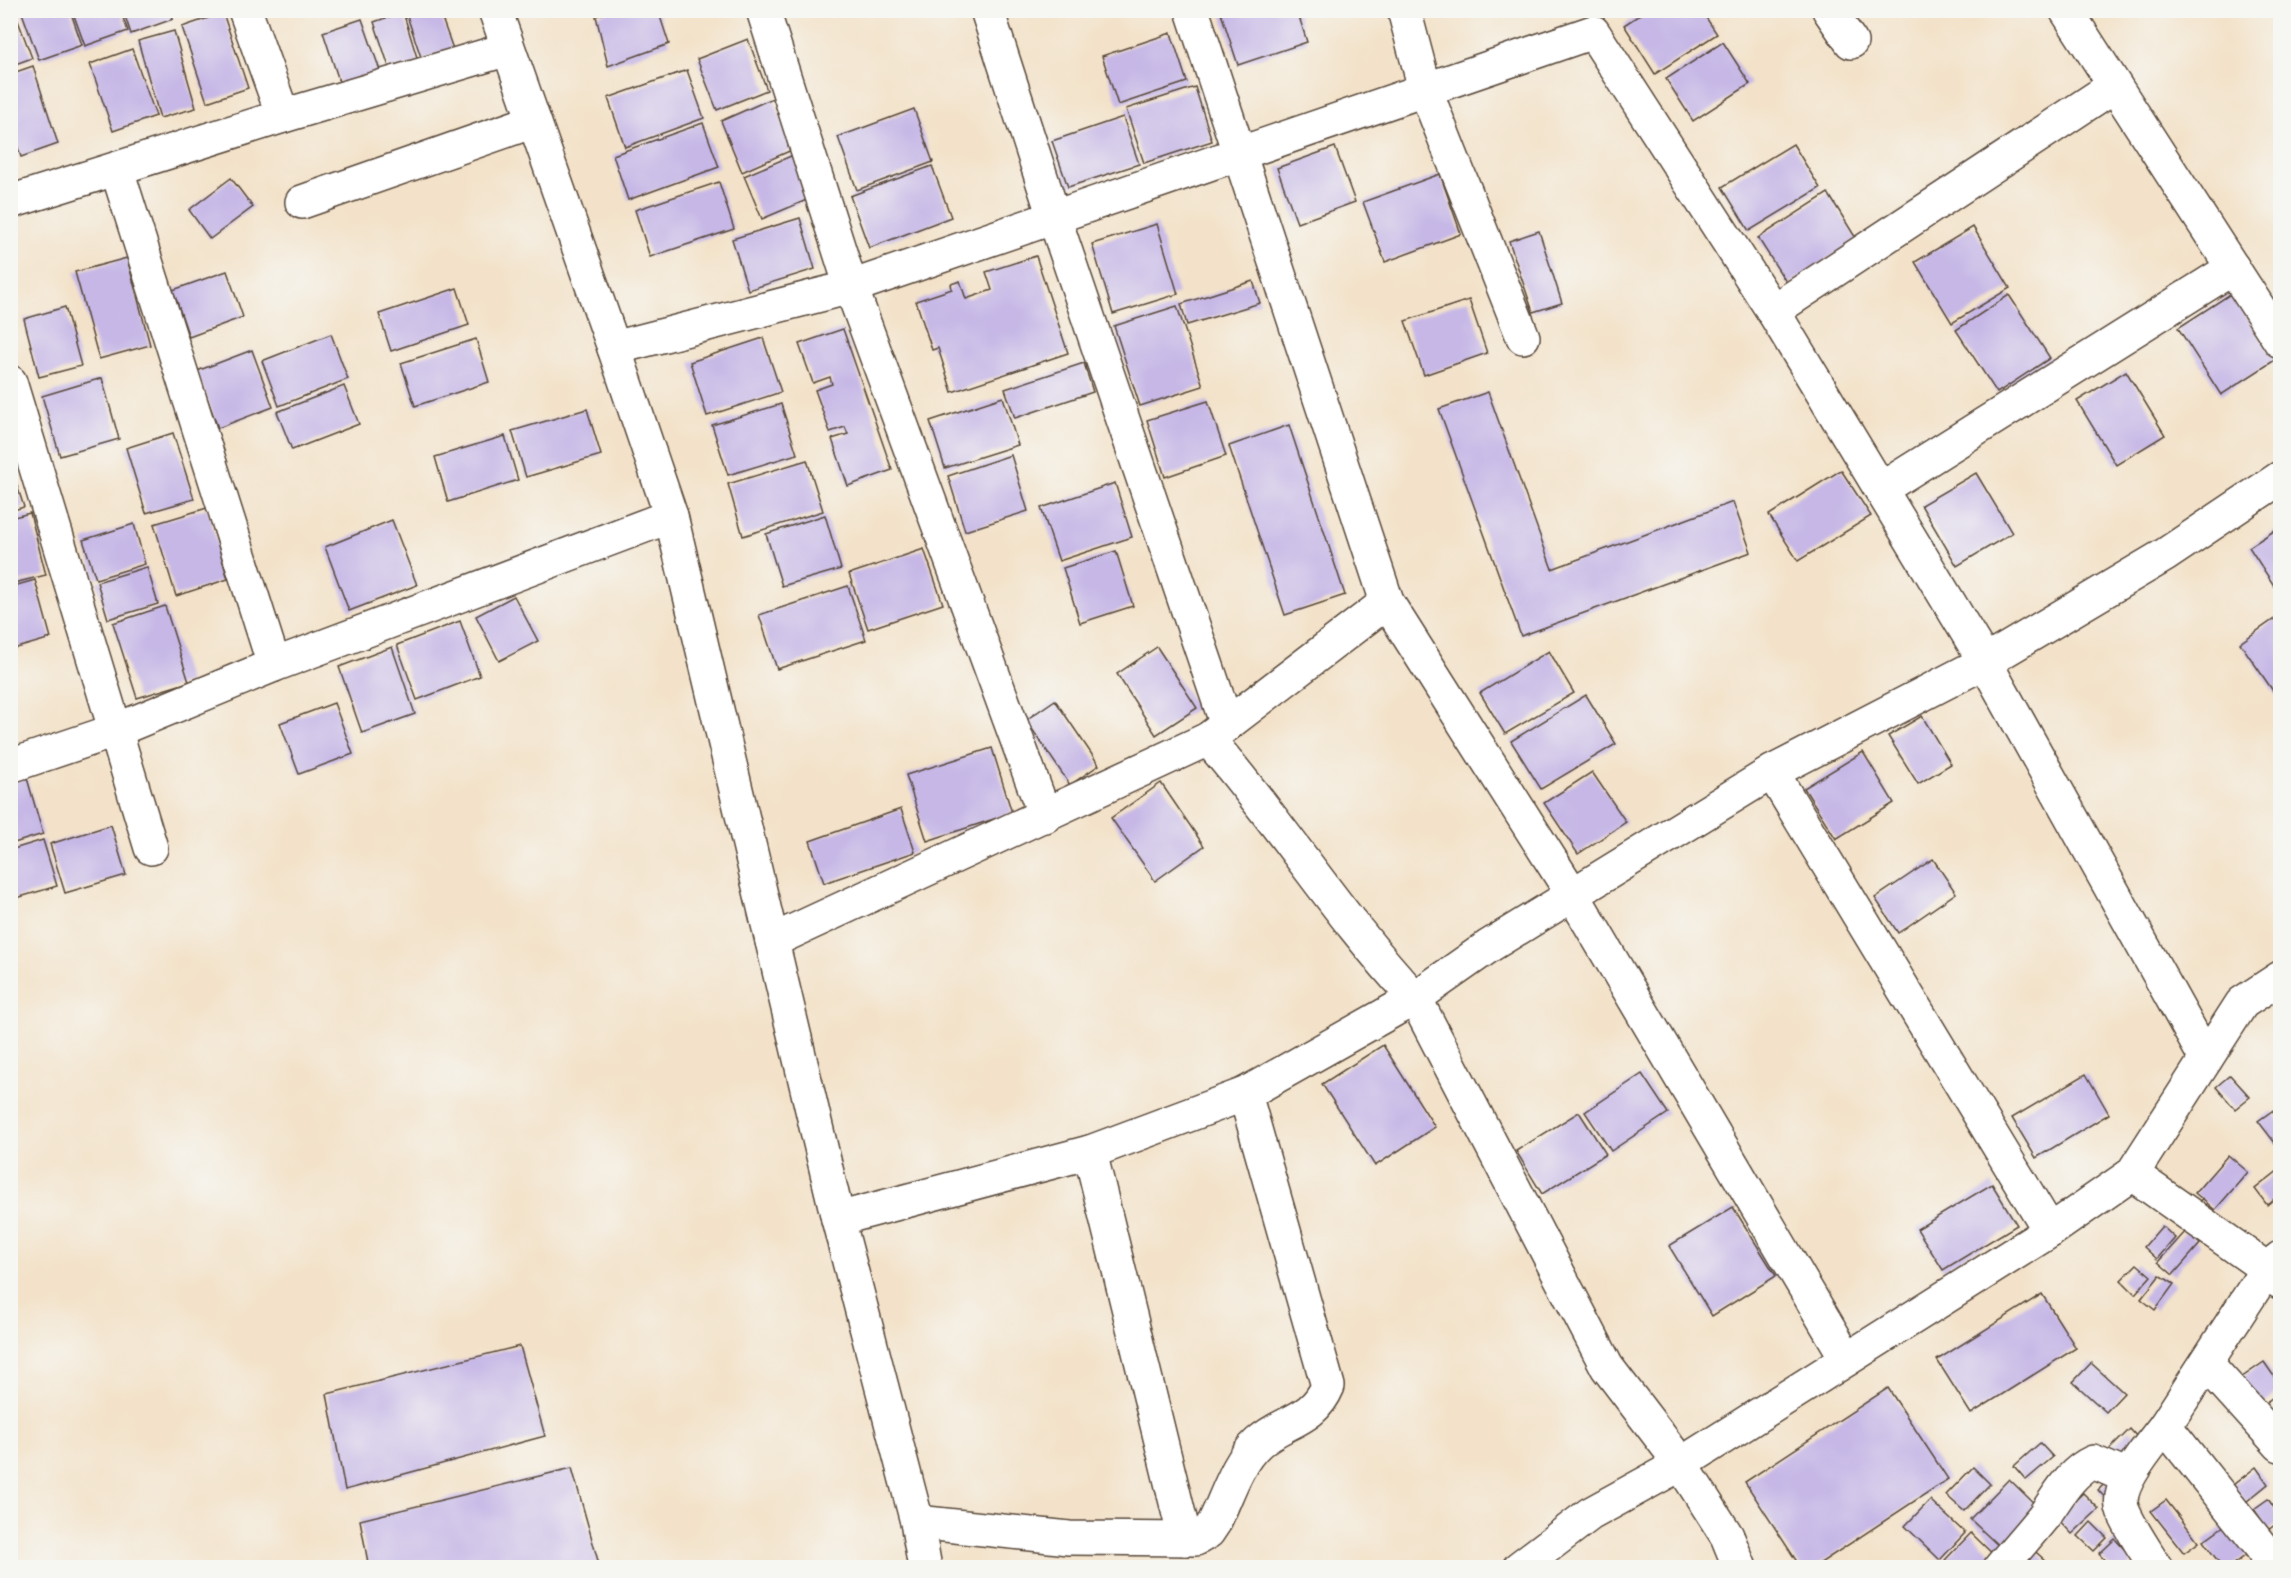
<svg xmlns="http://www.w3.org/2000/svg" width="2291" height="1578" font-family="Alegreya,serif">
  <style>
    .building { fill: #c6b7e6 }
    .lines { fill: none; stroke-linecap: round; stroke-linejoin: round }
    .minor-casing { stroke: #574638; stroke-width: 36 }
    .minor { stroke: #fff; stroke-width: 33 }
  </style>
  <rect width="100%" height="100%" fill="#f6f6f2"/>
  <filter id="ink" filterUnits="userSpaceOnUse"><feTurbulence type="fractalNoise" baseFrequency=".0167" numOctaves="2"/><feDisplacementMap in="SourceGraphic" scale="12" xChannelSelector="R" yChannelSelector="G"/><feConvolveMatrix kernelMatrix="1 2 1 2 8 2 1 2 1" color-interpolation-filters="sRGB"/></filter>
  <filter id="wash" filterUnits="userSpaceOnUse"><feTurbulence type="fractalNoise" baseFrequency=".008" numOctaves="4" result="noise"/><feDisplacementMap in="SourceGraphic" scale="24" xChannelSelector="R" yChannelSelector="G"/><feGaussianBlur stdDeviation="1.35" result="paint"/><feColorMatrix in="noise" values="0 0 0 0 0 0 0 0 0 0 0 0 0 0 0 0 0 1.4 0 .05"/><feComposite in="paint" operator="in"/></filter>
  <g filter="url(#wash)">
    <rect width="100%" height="100%" fill="#f3e2c9"/>
    <g id="blocks">
      <g class="building">
        <path d="M10,10H14L32,58L10,66Z"/>
        <path d="M21,10H70L82,45L39,60Z"/>
        <path d="M72,10H120L128,31L85,46Z"/>
        <path d="M123,10H171L173,19L131,34Z"/>
        <path d="M405,10H439L453,49L422,60Z"/>
        <path d="M613,10H658L669,44L608,66L596,16Z"/>
        <path d="M1220,10H1297L1307,42L1238,65Z"/>
        <path d="M1647,10H1701L1717,34L1655,74L1624,25Z"/>
        <path d="M403,12L419,64L391,73L374,22Z"/>
        <path d="M223,13L248,88L207,102L182,27Z"/>
        <path d="M362,19L383,79L343,93L323,32Z"/>
        <path d="M174,31L196,108L160,118L138,41Z"/>
        <path d="M1171,33L1187,82L1118,105L1102,56Z"/>
        <path d="M748,39L767,90L717,110L697,59Z"/>
        <path d="M1723,42L1750,84L1693,121L1666,79Z"/>
        <path d="M132,49L156,116L113,131L90,64Z"/>
        <path d="M33,66L58,144L21,157L10,123V74Z"/>
        <path d="M687,70L704,118L625,147L608,98Z"/>
        <path d="M1195,87L1212,141L1144,163L1126,109Z"/>
        <path d="M773,98L794,149L742,172L721,121Z"/>
        <path d="M914,109L933,162L857,190L838,137Z"/>
        <path d="M1123,117L1139,164L1068,187L1052,141Z"/>
        <path d="M703,123L719,167L628,200L613,155Z"/>
        <path d="M1793,144L1820,188L1749,231L1722,187Z"/>
        <path d="M1335,147L1355,202L1297,223L1277,168Z"/>
        <path d="M798,153L816,196L762,219L744,176Z"/>
        <path d="M932,166L951,217L869,248L850,196Z"/>
        <path d="M1440,174L1461,234L1385,262L1363,202Z"/>
        <path d="M231,178L253,207L210,239L189,210Z"/>
        <path d="M719,182L734,229L650,257L635,210Z"/>
        <path d="M1828,193L1857,240L1788,285L1758,238Z"/>
        <path d="M800,218L815,269L748,290L732,239Z"/>
        <path d="M1157,224L1178,294L1113,314L1092,244Z"/>
        <path d="M1973,227L2010,288L1952,323L1915,262Z"/>
        <path d="M1539,231L1562,303L1533,312L1509,241Z"/>
        <path d="M1036,256L1068,353L952,392L938,348L932,350L916,301L952,289L951,284L960,281L966,299L992,290L986,272Z"/>
        <path d="M127,258L150,345L99,359L75,272Z"/>
        <path d="M227,271L243,317L189,337L173,290Z"/>
        <path d="M1253,281L1260,303L1187,325L1181,304Z"/>
        <path d="M457,288L469,325L391,351L379,314Z"/>
        <path d="M2232,293L2275,360L2221,395L2178,328Z"/>
        <path d="M2009,295L2050,358L1997,393L1956,330Z"/>
        <path d="M1469,300L1487,353L1424,375L1405,321Z"/>
        <path d="M1177,306L1203,386L1140,406L1114,326Z"/>
        <path d="M65,307L81,366L39,377L24,319Z"/>
        <path d="M843,329L892,470L848,486L832,439L848,434L845,427L830,432L815,390L832,384L830,377L813,383L799,344Z"/>
        <path d="M331,334L348,379L279,406L262,361Z"/>
        <path d="M763,338L781,392L707,416L690,362Z"/>
        <path d="M476,339L489,382L415,406L401,363Z"/>
        <path d="M252,350L273,407L218,428L197,371Z"/>
        <path d="M1084,363L1093,392L1015,418L1005,389Z"/>
        <path d="M2126,371L2165,435L2116,465L2077,401Z"/>
        <path d="M102,378L119,439L60,456L42,396Z"/>
        <path d="M344,386L359,424L292,450L277,412Z"/>
        <path d="M1488,392L1552,569L1733,502L1751,552L1521,636L1439,409Z"/>
        <path d="M1003,397L1018,445L945,468L930,421Z"/>
        <path d="M1208,401L1226,456L1165,477L1147,420Z"/>
        <path d="M781,404L797,454L728,475L712,425Z"/>
        <path d="M587,409L601,455L526,477L512,431Z"/>
        <path d="M1289,425L1345,595L1285,615L1229,446Z"/>
        <path d="M173,433L194,499L146,513L126,448Z"/>
        <path d="M505,436L518,480L448,502L435,457Z"/>
        <path d="M1011,455L1028,511L965,531L948,476Z"/>
        <path d="M807,460L823,511L743,536L728,484Z"/>
        <path d="M10,464L24,507L10,511Z"/>
        <path d="M1841,470L1871,516L1798,561L1769,515Z"/>
        <path d="M1976,473L2012,533L1957,566L1921,505Z"/>
        <path d="M1115,483L1132,537L1059,561L1041,508Z"/>
        <path d="M207,508L228,579L176,596L154,524Z"/>
        <path d="M30,513L46,575L10,584V518Z"/>
        <path d="M825,515L841,569L782,586L766,534Z"/>
        <path d="M392,520L417,585L349,611L325,547Z"/>
        <path d="M134,524L145,564L96,579L83,540Z"/>
        <path d="M2280,527V595L2249,547Z"/>
        <path d="M924,549L943,604L868,629L849,574Z"/>
        <path d="M1116,551L1133,606L1080,623L1063,568Z"/>
        <path d="M147,567L158,604L108,619L97,582Z"/>
        <path d="M35,580L51,638L10,650V587Z"/>
        <path d="M848,586L866,640L777,669L759,615Z"/>
        <path d="M514,596L538,641L499,661L476,616Z"/>
        <path d="M165,606L189,682L137,698L113,623Z"/>
        <path d="M2280,615V701L2240,643Z"/>
        <path d="M460,621L480,676L417,700L397,645Z"/>
        <path d="M392,647L415,714L362,733L339,667Z"/>
        <path d="M1157,647L1197,708L1156,735L1117,674Z"/>
        <path d="M1549,651L1574,693L1505,734L1480,693Z"/>
        <path d="M1586,695L1616,744L1541,789L1511,741Z"/>
        <path d="M1055,700L1099,765L1070,785L1026,720Z"/>
        <path d="M334,703L353,754L299,774L280,723Z"/>
        <path d="M1922,716L1951,764L1918,784L1888,736Z"/>
        <path d="M992,748L1012,813L927,841L906,775Z"/>
        <path d="M1863,752L1894,803L1836,839L1804,788Z"/>
        <path d="M1592,772L1626,822L1578,854L1544,803Z"/>
        <path d="M27,778L43,834L14,843L10,831V783Z"/>
        <path d="M1161,783L1204,846L1155,881L1111,818Z"/>
        <path d="M901,809L915,852L824,883L810,841Z"/>
        <path d="M111,825L126,875L65,893L50,844Z"/>
        <path d="M43,840L57,886L10,900V850Z"/>
        <path d="M1933,859L1956,893L1898,933L1875,898Z"/>
        <path d="M1383,1045L1435,1127L1375,1166L1322,1084Z"/>
        <path d="M1642,1074L1668,1113L1611,1151L1585,1112Z"/>
        <path d="M2086,1074L2109,1114L2036,1158L2012,1118Z"/>
        <path d="M2230,1075L2250,1097L2235,1109L2216,1087Z"/>
        <path d="M2272,1111L2280,1121V1139L2275,1143L2258,1121Z"/>
        <path d="M1579,1112L1606,1154L1542,1194L1516,1151Z"/>
        <path d="M2228,1155L2248,1172L2215,1210L2195,1193Z"/>
        <path d="M2279,1170L2280,1194L2267,1205L2255,1189Z"/>
        <path d="M1992,1184L2017,1225L1943,1270L1917,1229Z"/>
        <path d="M1733,1207L1776,1276L1712,1316L1669,1246Z"/>
        <path d="M2162,1226L2175,1238L2157,1259L2144,1247Z"/>
        <path d="M2186,1231L2200,1244L2173,1275L2158,1262Z"/>
        <path d="M2137,1264L2151,1276L2135,1294L2121,1280Z"/>
        <path d="M2160,1275L2174,1284L2155,1310L2141,1299Z"/>
        <path d="M2042,1294L2076,1348L1971,1414L1937,1360Z"/>
        <path d="M520,1346L545,1436L345,1490L327,1394Z"/>
        <path d="M2264,1362L2280,1385V1392L2258,1408L2238,1380Z"/>
        <path d="M2091,1363L2124,1393L2106,1412L2073,1382Z"/>
        <path d="M1888,1388L1948,1479L1813,1568H1801L1745,1482Z"/>
        <path d="M2130,1429L2146,1447L2123,1470L2106,1453Z"/>
        <path d="M2040,1443L2053,1457L2026,1480L2014,1466Z"/>
        <path d="M1973,1467L1990,1484L1964,1511L1946,1495Z"/>
        <path d="M2256,1467L2268,1484L2246,1502L2233,1485Z"/>
        <path d="M572,1468L600,1568H369L360,1520Z"/>
        <path d="M2113,1476L2108,1501L2098,1490Z"/>
        <path d="M2009,1479L2043,1512L2004,1551L1970,1519Z"/>
        <path d="M2083,1493L2099,1509L2072,1534L2057,1518Z"/>
        <path d="M2268,1499L2280,1516V1521L2268,1530L2254,1509Z"/>
        <path d="M1930,1500L1965,1533L1940,1560L1905,1526Z"/>
        <path d="M2166,1500L2199,1542L2184,1553L2151,1511Z"/>
        <path d="M2091,1522L2107,1538L2094,1551L2078,1536Z"/>
        <path d="M2228,1523L2250,1552L2229,1568H2223L2203,1541Z"/>
        <path d="M1971,1533L2000,1561L1993,1568H1953L1945,1560Z"/>
        <path d="M2115,1539L2134,1560L2127,1568H2112L2099,1554Z"/>
        <path d="M2029,1546L2046,1561L2039,1568H2009Z"/>
      </g>
    </g>
  </g>
  <g filter="url(#ink)">
    <use href="#blocks" fill-opacity="0" stroke="#574638" stroke-width="1.5"/>
    <g class="lines">
      <g class="minor-casing">
        <g id="minor">
          <path d="M245,10L283,116"/>
          <path d="M495,10L614,348L671,516L838,1219L917,1522L925,1568"/>
          <path d="M763,10L851,287L1045,816"/>
          <path d="M987,10L1054,217L1227,725"/>
          <path d="M1192,10L1387,602L1573,895L1847,1359"/>
          <path d="M1404,10L1425,89L1523,337"/>
          <path d="M1829,10L1851,42"/>
          <path d="M2066,10L2280,341"/>
          <path d="M117,170L274,665"/>
          <path d="M10,202L283,116L508,49"/>
          <path d="M302,202L534,121"/>
          <path d="M1773,311L2114,86"/>
          <path d="M614,348L851,287L1593,32L1773,311L1985,662L2206,1059"/>
          <path d="M10,382L151,848"/>
          <path d="M1881,489L2233,268"/>
          <path d="M1208,739C1280,822 1339,917 1415,998L1607,1367L1681,1464L1727,1536L1740,1568"/>
          <path d="M10,766L114,731L274,665L671,516"/>
          <path d="M1772,772L2050,1231"/>
          <path d="M772,941L1208,739L1387,602"/>
          <path d="M1090,1152L1185,1539"/>
          <path d="M2132,1174L2267,1269L2280,1282"/>
          <path d="M838,1219L1090,1152L1245,1094L1415,998L1489,946L1772,772L1985,662L2165,555L2280,478"/>
          <path d="M2207,1364L2280,1445"/>
          <path d="M917,1522L1069,1538L1196,1539L1208,1532L1214,1523C1227,1497 1236,1463 1258,1443C1283,1420 1313,1422 1328,1386L1245,1094"/>
          <path d="M1519,1568L1590,1514L1681,1464L2050,1231L2132,1174L2242,1003L2280,978"/>
          <path d="M2000,1568C2014,1551 2029,1534 2043,1517C2058,1497 2069,1473 2093,1462L2128,1477"/>
          <path d="M2156,1568C2145,1549 2131,1530 2123,1511C2113,1486 2151,1445 2165,1426"/>
          <path d="M2273,1568L2262,1548L2165,1426L2267,1269L2280,1258"/>
        </g>
      </g>
      <use href="#minor" class="minor"/>
    </g>
  </g>
  <rect width="2291" height="1578" fill="none" stroke="#f6f6f2" stroke-width="36"/>
</svg>
